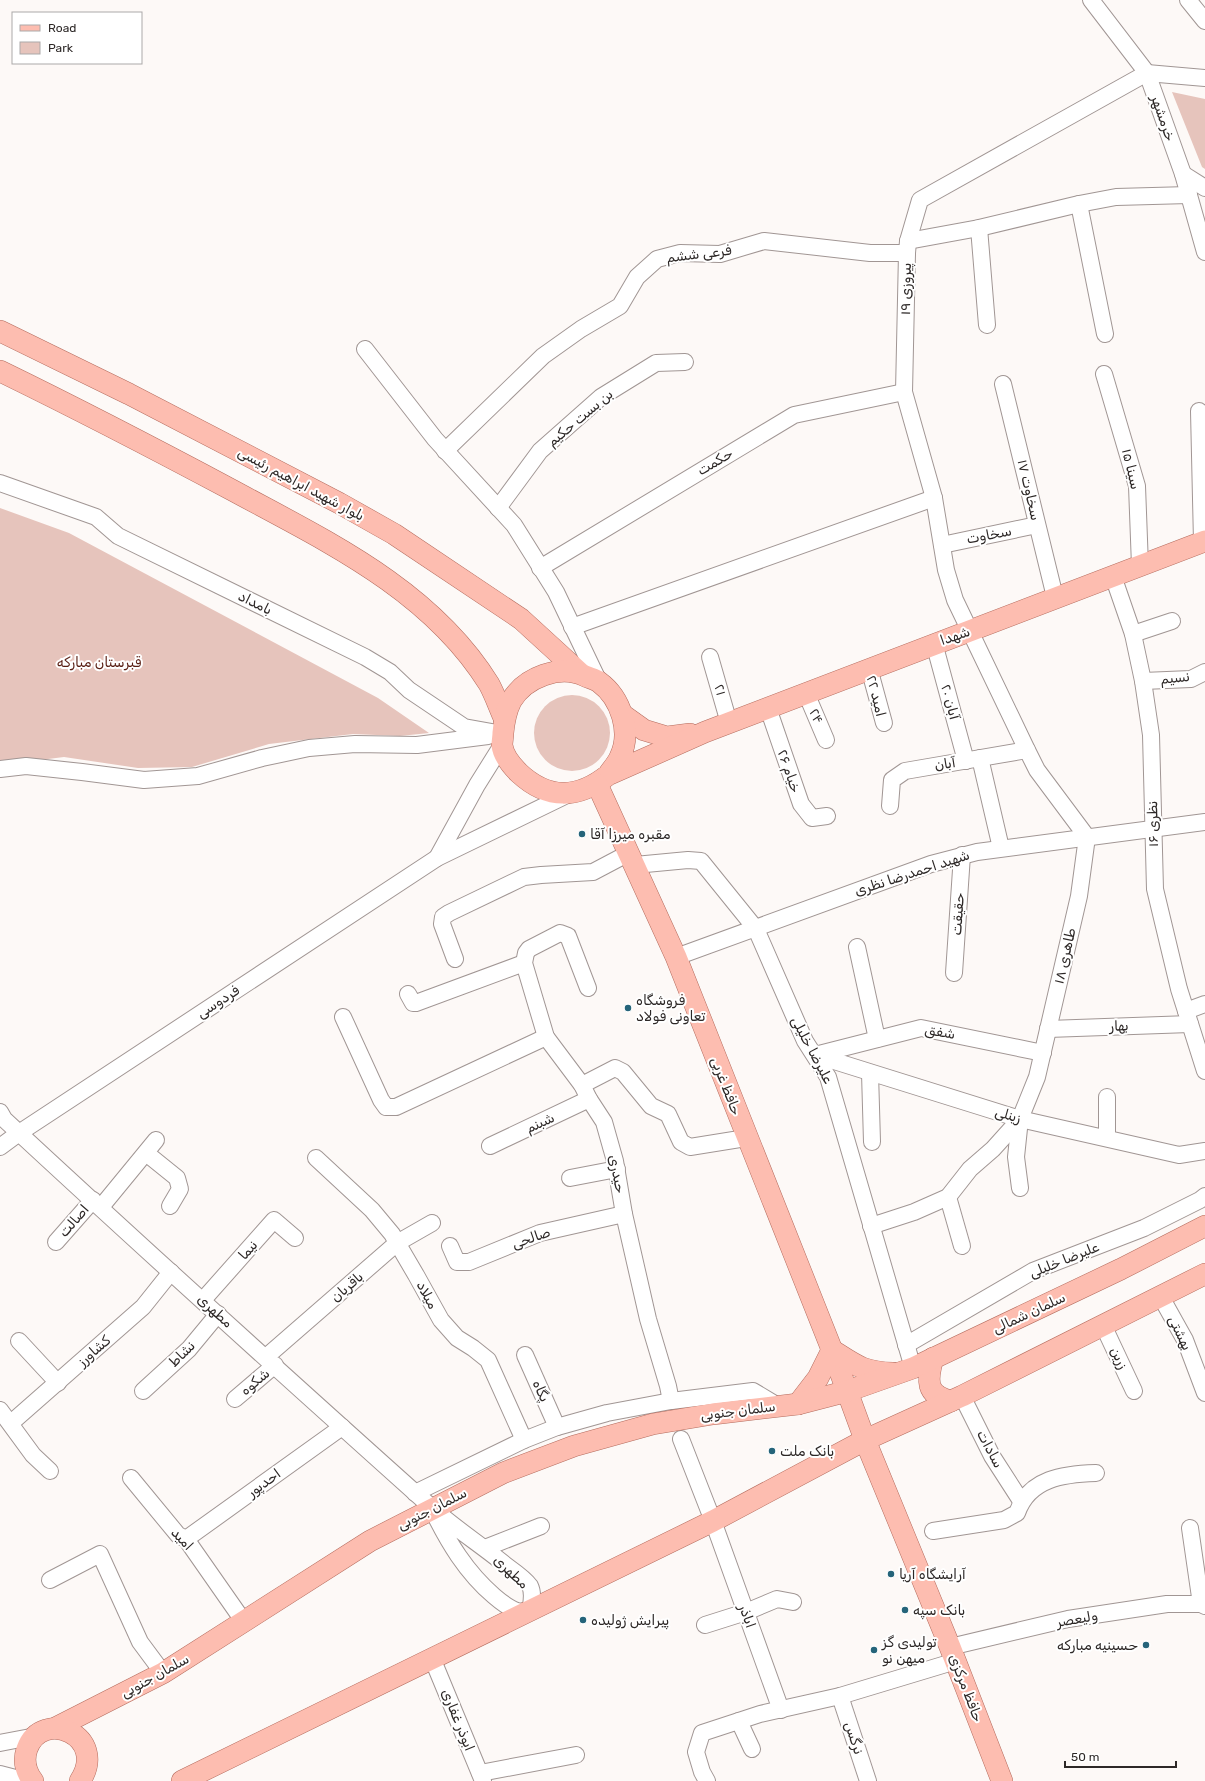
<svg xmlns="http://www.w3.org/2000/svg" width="1205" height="1781" font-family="Rubik,Cairo,sans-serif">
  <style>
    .green { fill: #e6c4bc }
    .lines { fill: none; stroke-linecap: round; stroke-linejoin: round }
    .minor-casing { stroke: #a19694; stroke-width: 18 }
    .major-casing { stroke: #b46c5e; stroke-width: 22 }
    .minor { stroke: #fff; stroke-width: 16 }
    .major { stroke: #fdbdb0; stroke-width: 21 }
    .poi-dot { fill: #25647a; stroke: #fff; stroke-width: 1.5 }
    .labels { text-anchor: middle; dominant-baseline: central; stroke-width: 4; stroke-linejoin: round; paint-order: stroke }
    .street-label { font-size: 14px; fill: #2d2827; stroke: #fff }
    .park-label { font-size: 14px; fill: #591e13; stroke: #fff }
    .poi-label { font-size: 14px; fill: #2d2827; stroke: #fff; text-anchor: start }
  </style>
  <rect width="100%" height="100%" fill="#fdf9f7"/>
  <g class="green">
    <path d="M1172,92L1205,99V169L1202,167Z"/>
    <path d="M0,508L69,533L378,698L429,733L400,736L353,734L269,744L192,767L138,768L64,757L0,765Z"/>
    <circle cx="572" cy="733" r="38"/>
  </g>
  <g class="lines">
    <g class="minor-casing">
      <g id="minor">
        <path d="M1091,0L1147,73L1183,174L1205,252"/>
        <path d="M1188,0L1205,21"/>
        <path d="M1183,174L1205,188"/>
        <path d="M1079,204L1105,334"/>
        <path d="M979,228L987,325"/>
        <path d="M908,241L979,228L1079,204L1116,197L1189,195"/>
        <path d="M365,349L435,439L514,525L556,592L599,682"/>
        <path d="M1104,374L1137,486L1140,566"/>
        <path d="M1003,384L1055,597"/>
        <path d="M1199,411L1202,542"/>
        <path d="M445,451L543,356L581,329L620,306L637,277L657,259L680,253L720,254L764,241L870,253H907"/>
        <path d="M0,483L96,517L118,536L365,657L390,672L409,690L464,727L503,734"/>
        <path d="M498,508L540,451L601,397L656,363L685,362"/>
        <path d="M942,545L1037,525"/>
        <path d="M540,568L794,415L904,392"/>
        <path d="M1113,576L1133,634L1143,681L1151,735L1155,889L1179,989L1205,1071"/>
        <path d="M572,627L934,498"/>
        <path d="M1133,634L1172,621"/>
        <path d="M934,643L966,761"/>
        <path d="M710,657L729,723"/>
        <path d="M869,668L884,723"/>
        <path d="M1143,681L1191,679L1205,672"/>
        <path d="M806,693L826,740"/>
        <path d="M768,708L801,804L812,818L827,816"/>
        <path d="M980,758L1001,848"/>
        <path d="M0,769L26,766L82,772L144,780L198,776L262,758L309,748L355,744L417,745L488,736"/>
        <path d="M890,806L892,780L905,771L1027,750"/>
        <path d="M437,858L477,785L502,745"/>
        <path d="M635,865L688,860L701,861L756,929L805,1041L828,1077L913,1368"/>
        <path d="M857,947L877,1039"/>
        <path d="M676,957L931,864L977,852L1205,822"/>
        <path d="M455,959L442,924L443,917L449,913L524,877L541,875L593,872L629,853"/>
        <path d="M954,973L962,855"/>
        <path d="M588,988L568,936L560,933L529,949L526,953L524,963L546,1037L582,1085L589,1099L604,1122L615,1161L624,1214L648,1319L668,1386L671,1401"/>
        <path d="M408,994L413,1003H416L524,963"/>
        <path d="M1186,1011L1205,1004"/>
        <path d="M343,1017L381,1100L386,1107H396L546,1037"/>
        <path d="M1048,1029L1190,1024"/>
        <path d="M815,1055L1020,1119L1179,1155L1205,1151"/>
        <path d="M815,1055L921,1028L1043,1053"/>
        <path d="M870,1073L872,1142"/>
        <path d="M582,1085L615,1068L623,1072L651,1106L668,1114L681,1142L690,1147L746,1138"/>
        <path d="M1107,1097V1138"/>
        <path d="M0,1112L4,1119C144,1249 287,1378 430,1506C454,1528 483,1546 508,1567C515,1572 525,1579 530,1586C534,1594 531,1604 530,1612C526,1611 521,1612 517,1611C508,1608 501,1602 494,1596C466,1572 448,1542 432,1509"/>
        <path d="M490,1146L589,1099"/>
        <path d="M0,1147L19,1133L437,858L571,793"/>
        <path d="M146,1153L177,1178L180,1189L170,1206"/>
        <path d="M316,1158L372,1210L392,1234L416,1275L441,1320L457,1338L473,1348L488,1360L524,1440"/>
        <path d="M570,1178L617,1169"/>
        <path d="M1020,1188L1016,1157L1020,1119"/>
        <path d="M948,1197L962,1246"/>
        <path d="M101,1207L156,1140"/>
        <path d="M871,1226L914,1212L948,1197L970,1169L993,1149L1020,1119L1037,1077L1079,896L1087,837L1037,770L1027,750L955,600L946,570L934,498L904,392L907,253L908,241L920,200L1147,73L1205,78"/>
        <path d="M56,1242L93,1200"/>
        <path d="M450,1246L457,1262H469L540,1233L624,1214"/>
        <path d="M1161,1297L1185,1340L1205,1393"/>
        <path d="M203,1300L274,1220L295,1238"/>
        <path d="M1103,1325L1134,1391"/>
        <path d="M19,1341L58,1383"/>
        <path d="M906,1345L1033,1271L1144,1228L1200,1200L1205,1196"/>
        <path d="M525,1355L557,1427"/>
        <path d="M266,1357L397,1243L432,1223"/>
        <path d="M143,1391L189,1349L218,1314"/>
        <path d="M962,1396L992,1456L1021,1501"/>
        <path d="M235,1399L275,1365"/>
        <path d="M0,1410L33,1455L50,1471"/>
        <path d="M11,1423L143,1307L171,1272"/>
        <path d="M681,1439L713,1521L781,1710"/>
        <path d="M131,1478L178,1535L186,1539L244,1622"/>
        <path d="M415,1493L524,1440L557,1427L607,1413L671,1401L753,1391L778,1406"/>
        <path d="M1190,1528L1201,1604"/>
        <path d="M933,1531L1004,1520L1017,1513C1029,1478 1064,1474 1096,1473"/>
        <path d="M186,1539L342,1427"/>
        <path d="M485,1548L541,1526"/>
        <path d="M50,1580L100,1554L140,1642L163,1673"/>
        <path d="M705,1625L746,1612L777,1599L793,1602"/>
        <path d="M950,1647L1068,1619L1167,1604H1201L1205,1606"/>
        <path d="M432,1658L483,1781"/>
        <path d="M840,1696L868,1781"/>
        <path d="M739,1721L752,1749"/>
        <path d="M0,1743L36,1736"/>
        <path d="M480,1773L576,1755"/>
        <path d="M0,1774L27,1781"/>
        <path d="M707,1781L702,1772L696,1752L702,1733L760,1714L840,1696L956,1661"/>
      </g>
    </g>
    <g class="major-casing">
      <g id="major">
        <path d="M0,331L129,394L339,503L394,534L521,619L580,673"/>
        <path d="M0,371C78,409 155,449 232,490C326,541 430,589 489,684C495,695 499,707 504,718"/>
        <path d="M623,715L644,730L667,737L690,734"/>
        <path d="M608,775C612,769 617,764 620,757C632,732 621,698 599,682C595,679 589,678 585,676C560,664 525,677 511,701C506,711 504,722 503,733C503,737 502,742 502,745C503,756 512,766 519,773C548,800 578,799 608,775L705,732L1205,541"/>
        <path d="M597,784L676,957L832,1350L865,1440L950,1647L1002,1781"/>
        <path d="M933,1358C927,1380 925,1395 951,1401"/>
        <path d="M798,1404L818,1378L832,1350C857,1366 863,1372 893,1373"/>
        <path d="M55,1728L163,1673L370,1541L503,1473L574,1446L653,1424L713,1414L798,1404L848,1391L913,1368L1121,1269L1205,1226"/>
        <path d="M33,1781C26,1772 23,1761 27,1749C42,1707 109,1736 80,1781"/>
        <path d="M182,1781L713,1521L865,1440L962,1396L1205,1274"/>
      </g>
    </g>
    <use href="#minor" class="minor"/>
    <use href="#major" class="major"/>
  </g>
  <g class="poi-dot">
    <circle cx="582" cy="834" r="4"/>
    <circle cx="628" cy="1008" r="4"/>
    <circle cx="772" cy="1451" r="4"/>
    <circle cx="891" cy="1574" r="4"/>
    <circle cx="905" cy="1610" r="4"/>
    <circle cx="583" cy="1620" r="4"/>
    <circle cx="1146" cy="1645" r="4"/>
    <circle cx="874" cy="1650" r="4"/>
  </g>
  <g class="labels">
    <g class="street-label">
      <text transform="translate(1163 118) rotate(71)">خرمشهر</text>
      <text transform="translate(699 254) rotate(-7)">فرعی ششم</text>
      <text transform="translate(906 289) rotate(-89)">پیروزی ۱۹</text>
      <text transform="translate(580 418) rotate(-40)">بن بست حکیم</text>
      <text transform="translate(715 462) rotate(-31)">حکمت</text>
      <text transform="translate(1131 469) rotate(76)">سینا ۱۵</text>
      <text transform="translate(301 484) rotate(28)">بلوار شهید ابراهیم رئیسی</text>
      <text transform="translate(1029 490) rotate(77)">سخاوت ۱۷</text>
      <text transform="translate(989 535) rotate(-11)">سخاوت</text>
      <text transform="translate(255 603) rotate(26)">بامداد</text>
      <text transform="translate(955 636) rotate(-19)">شهدا</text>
      <text transform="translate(1175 678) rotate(-6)">نسیم</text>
      <text transform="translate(720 690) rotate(74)">۲۱</text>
      <text transform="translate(876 696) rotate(76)">امید ۲۲</text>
      <text transform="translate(950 702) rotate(75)">آبان ۲۰</text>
      <text transform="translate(816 716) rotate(67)">۲۴</text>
      <text transform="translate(945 764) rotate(-9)">آبان</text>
      <text transform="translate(789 771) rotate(71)">خیام ۲۶</text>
      <text transform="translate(1153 824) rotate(-91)">نظری ۱۶</text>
      <text transform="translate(912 873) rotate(-18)">شهید احمدرضا نظری</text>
      <text transform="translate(958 914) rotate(-86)">حقیقت</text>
      <text transform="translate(1065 956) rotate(-77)">طاهری ۱۸</text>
      <text transform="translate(218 1002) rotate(-33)">فردوسی</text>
      <text transform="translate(1119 1026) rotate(-2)">بهار</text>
      <text transform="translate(940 1032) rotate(10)">شفق</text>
      <text transform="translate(812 1050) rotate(62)">علیرضا خلیلی</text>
      <text transform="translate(726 1086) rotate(69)">حافظ غربی</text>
      <text transform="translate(1008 1115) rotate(16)">زینلی</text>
      <text transform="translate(540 1123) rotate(-25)">شبنم</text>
      <text transform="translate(617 1174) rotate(79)">حیدری</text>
      <text transform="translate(74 1221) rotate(-49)">اصالت</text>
      <text transform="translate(531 1238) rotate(-19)">صالحی</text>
      <text transform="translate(248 1250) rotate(-48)">نیما</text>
      <text transform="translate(1064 1260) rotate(-22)">علیرضا خلیلی</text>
      <text transform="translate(347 1287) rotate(-41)">باقریان</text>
      <text transform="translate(427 1295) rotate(62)">میلاد</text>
      <text transform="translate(215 1311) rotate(42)">مطهری</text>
      <text transform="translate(1029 1313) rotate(-25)">سلمان شمالی</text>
      <text transform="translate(1180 1333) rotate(64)">بهشتی</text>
      <text transform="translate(94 1351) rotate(-41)">کشاورز</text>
      <text transform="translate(182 1354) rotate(-45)">نشاط</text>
      <text transform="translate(1119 1358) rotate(65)">زرین</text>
      <text transform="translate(255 1382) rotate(-40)">شکوه</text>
      <text transform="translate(541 1391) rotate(66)">پگاه</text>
      <text transform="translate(738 1411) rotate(-7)">سلمان جنوبی</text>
      <text transform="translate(990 1449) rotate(62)">سادات</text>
      <text transform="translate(264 1483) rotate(-36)">احدپور</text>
      <text transform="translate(432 1509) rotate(-27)">سلمان جنوبی</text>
      <text transform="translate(182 1539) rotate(47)">امید</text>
      <text transform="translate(511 1572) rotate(43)">مطهری</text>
      <text transform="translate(747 1616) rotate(70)">اباذر</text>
      <text transform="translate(1077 1619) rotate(-10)">ولیعصر</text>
      <text transform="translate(155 1676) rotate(-29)">سلمان جنوبی</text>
      <text transform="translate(966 1688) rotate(69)">حافظ مرکزی</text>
      <text transform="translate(458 1720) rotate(68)">ابوذر غفاری</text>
      <text transform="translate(854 1738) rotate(72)">نرگس</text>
    </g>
    <g class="park-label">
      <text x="99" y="662">قبرستان مبارکه</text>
    </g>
    <g class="poi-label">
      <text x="590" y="834">مقبره میرزا آقا</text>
      <text x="636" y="1000">فروشگاه<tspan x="636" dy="16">تعاونی فولاد</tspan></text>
      <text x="780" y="1451">بانک ملت</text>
      <text x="899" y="1574">آرایشگاه آریا</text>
      <text x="913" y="1610">بانک سپه</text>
      <text x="591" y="1620">پیرایش ژولیده</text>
      <text x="882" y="1642">تولیدی گز<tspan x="882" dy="16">میهن نو</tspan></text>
      <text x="1138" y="1645" text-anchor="end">حسینیه مبارکه</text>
    </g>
  </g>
  <rect x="12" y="12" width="130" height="52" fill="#ffffff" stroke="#aba9a9"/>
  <rect x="20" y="25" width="20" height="6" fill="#fdbdb0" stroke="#aba9a9"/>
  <text x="48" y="32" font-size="12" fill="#2d2827">Road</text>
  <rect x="20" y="42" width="20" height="12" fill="#e6c4bc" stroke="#aba9a9"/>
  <text x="48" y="52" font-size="12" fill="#2d2827">Park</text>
  <path d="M1065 1761v6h111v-6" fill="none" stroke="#2d2827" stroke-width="2"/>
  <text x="1071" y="1761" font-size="12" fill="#2d2827" stroke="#ffffff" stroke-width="3" paint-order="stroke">50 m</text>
</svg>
